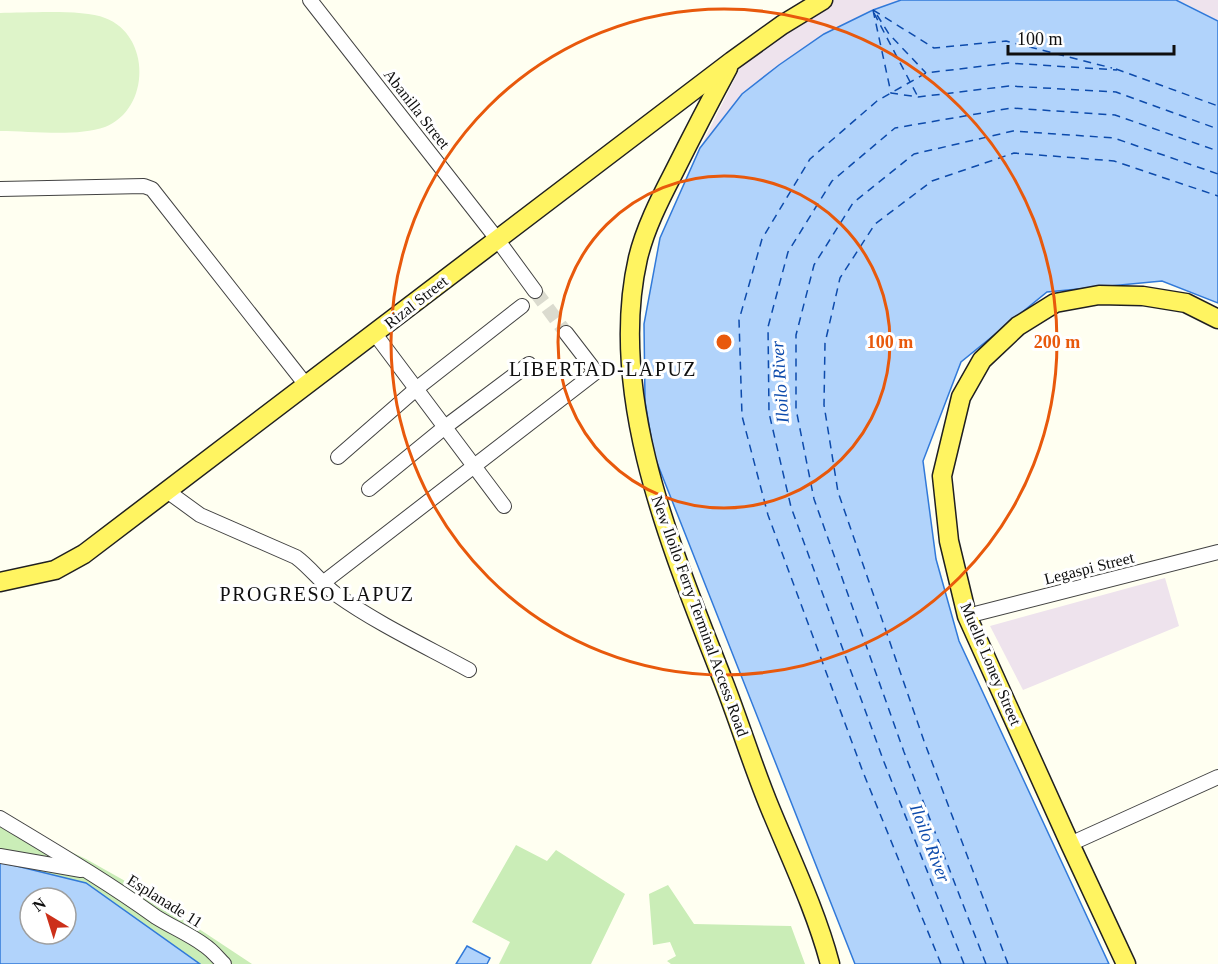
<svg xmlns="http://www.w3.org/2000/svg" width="1218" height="964" font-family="'Times New Roman',serif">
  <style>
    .industrial { fill: #eee3ed }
    .green { fill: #caedb7 }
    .pitch { fill: #def4c9 }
    .water { fill: #b1d3fb; stroke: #3179d9; stroke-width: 1.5; fill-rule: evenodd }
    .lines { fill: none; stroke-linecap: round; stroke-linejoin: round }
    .ferry { stroke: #0d4bac; stroke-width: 1.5; stroke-dasharray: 8 6; stroke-linecap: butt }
    .minor-tunnel { stroke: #dbdbcf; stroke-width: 14; stroke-dasharray: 14 7; stroke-linecap: butt }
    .minor-casing { stroke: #424242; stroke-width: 16 }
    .major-casing { stroke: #202020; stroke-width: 21 }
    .minor { stroke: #fff; stroke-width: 14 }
    .major { stroke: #fff461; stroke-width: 18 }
    .ring { fill: none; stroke: #e8590c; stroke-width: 3 }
    .labels { text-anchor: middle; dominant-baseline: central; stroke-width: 6; stroke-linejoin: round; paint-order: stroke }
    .street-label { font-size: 16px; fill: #0f0f0f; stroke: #fff }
    .water-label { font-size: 18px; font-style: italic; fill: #0d4bac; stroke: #fff }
    .quarter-label { font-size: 20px; letter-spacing: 1.5px; fill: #0f0f0f; stroke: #fff }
    .centre { fill: #e8590c; stroke: #fff; stroke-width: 3 }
    .ring-label { font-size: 18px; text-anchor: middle; font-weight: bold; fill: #e8590c; stroke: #fff; stroke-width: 6; stroke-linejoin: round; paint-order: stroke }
  </style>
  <rect width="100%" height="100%" fill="#fffff1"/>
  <g class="industrial">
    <path d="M834,0H901L873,10L824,34L779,65L742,94L700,148L743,62L817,8Z"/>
    <path d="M1176,0H1218V21L1186,4Z"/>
    <path d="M1165,578L1179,626L1023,690L990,626Z"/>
  </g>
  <g class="green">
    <path d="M0,813L39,837L86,859L134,886L252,964H200L86,883L0,862Z"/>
    <path d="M516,845L547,861L556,850L625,894L591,964H499L510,942L472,922Z"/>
    <path d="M668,885L694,924L791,926L805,964H671L667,961L676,956L670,942L653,945L649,894Z"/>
  </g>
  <path class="pitch" d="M0,13C26,13 83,9 105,18C151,35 151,109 105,127C77,137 31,131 0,131Z"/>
  <g class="water">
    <path d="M901,0H1176L1218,21V303L1162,281L1047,292L961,362L923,461L936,559L959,641L1109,964H855L654,455L645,401L644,324L660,238L700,148L742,94L779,65L824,34L873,10Z"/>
    <path d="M0,862L86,883L200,964H0ZM30,898H66V934H30Z"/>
    <path d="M467,946L490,958L487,964H456Z"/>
  </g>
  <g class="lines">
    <g class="ferry">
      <path d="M873,10L891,93L918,97L1009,86L1116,92L1218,129"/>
      <path d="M873,10L934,48L1006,41L1112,68"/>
      <path d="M874,13L918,97"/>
      <path d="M877,15L889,34L926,73"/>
      <path d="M1116,69L1218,106"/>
      <path d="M941,964L863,772L768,515L742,416L739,320L762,239L810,159L877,101L926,73L1008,63L1117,70"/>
      <path d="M964,964L884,762L791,507L769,413L768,327L788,252L832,181L895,128L1011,108L1115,115L1218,151"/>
      <path d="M986,964L904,752L814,499L796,409V335L814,265L853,203L914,154L1013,131L1114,138L1218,174"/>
      <path d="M1008,964L924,741L838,492L824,405L825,343L840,278L875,224L932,181L1014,153L1114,161L1218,196"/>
    </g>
    <path class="minor-tunnel" d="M535,291L566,333"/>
    <g class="minor-casing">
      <g id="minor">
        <path d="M310,0L497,239L535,291"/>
        <path d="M0,189L144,186L152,189L306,385"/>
        <path d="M375,334L504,506"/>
        <path d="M338,457L416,389L522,306"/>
        <path d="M369,489L445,427L529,364"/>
        <path d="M167,491L200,515L296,557C311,568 322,584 337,595C378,624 425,646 469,670"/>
        <path d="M324,582L596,372L566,333"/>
        <path d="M967,616L1218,552"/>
        <path d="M0,818C53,850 106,881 156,917C172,927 189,934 204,945C212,950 218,958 224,964"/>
        <path d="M1070,844L1218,777"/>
        <path d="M0,856L81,870"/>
      </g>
    </g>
    <g class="major-casing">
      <g id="major">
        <path d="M728,68C709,103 691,138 673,174C659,201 645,229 638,258C606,398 674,554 724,683C740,724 753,767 770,808C791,859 816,911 830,964"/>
        <path d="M0,582L55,570L84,554L732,61L782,25L823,0"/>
        <path d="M1126,964L1070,844L967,616L949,541L942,476L961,397L982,360L1018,326L1055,303L1099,295L1143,296L1186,303L1218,319"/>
      </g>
    </g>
    <use href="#minor" class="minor"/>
    <use href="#major" class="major"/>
  </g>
  <g class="ring">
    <circle cx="724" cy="342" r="166"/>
    <circle cx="724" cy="342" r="333"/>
  </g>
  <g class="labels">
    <g class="street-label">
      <text transform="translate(417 109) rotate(52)">Abanilla Street</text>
      <text transform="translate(416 302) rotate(-38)">Rizal Street</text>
      <text transform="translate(1089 568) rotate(-14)">Legaspi Street</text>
      <text transform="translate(700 616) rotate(70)">New Iloilo Ferry Terminal Access Road</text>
      <text transform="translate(991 664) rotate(67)">Muelle Loney Street</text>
      <text transform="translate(165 901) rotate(32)">Esplanade 11</text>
    </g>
    <g class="water-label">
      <text transform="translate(780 382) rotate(-94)">Iloilo River</text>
      <text transform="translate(930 843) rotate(69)">Iloilo River</text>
    </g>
    <g class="quarter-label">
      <text x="603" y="369">LIBERTAD-LAPUZ</text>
      <text x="317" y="594">PROGRESO LAPUZ</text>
    </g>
  </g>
  <circle cx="724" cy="342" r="9" class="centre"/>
  <g class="ring-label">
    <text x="890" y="348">100 m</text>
    <text x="1057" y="348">200 m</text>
  </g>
  <g transform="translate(48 916) rotate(322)"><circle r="28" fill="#ffffff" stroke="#9f9f9f" stroke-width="1.5"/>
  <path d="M0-4.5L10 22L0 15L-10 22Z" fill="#cc301a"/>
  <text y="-9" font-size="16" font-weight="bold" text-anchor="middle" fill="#0f0f0f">N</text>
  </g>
  <path d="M1008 45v9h166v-9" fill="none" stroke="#0f0f0f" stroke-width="3"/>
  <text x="1017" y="45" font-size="18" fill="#0f0f0f" stroke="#ffffff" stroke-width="4.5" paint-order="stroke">100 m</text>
</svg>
